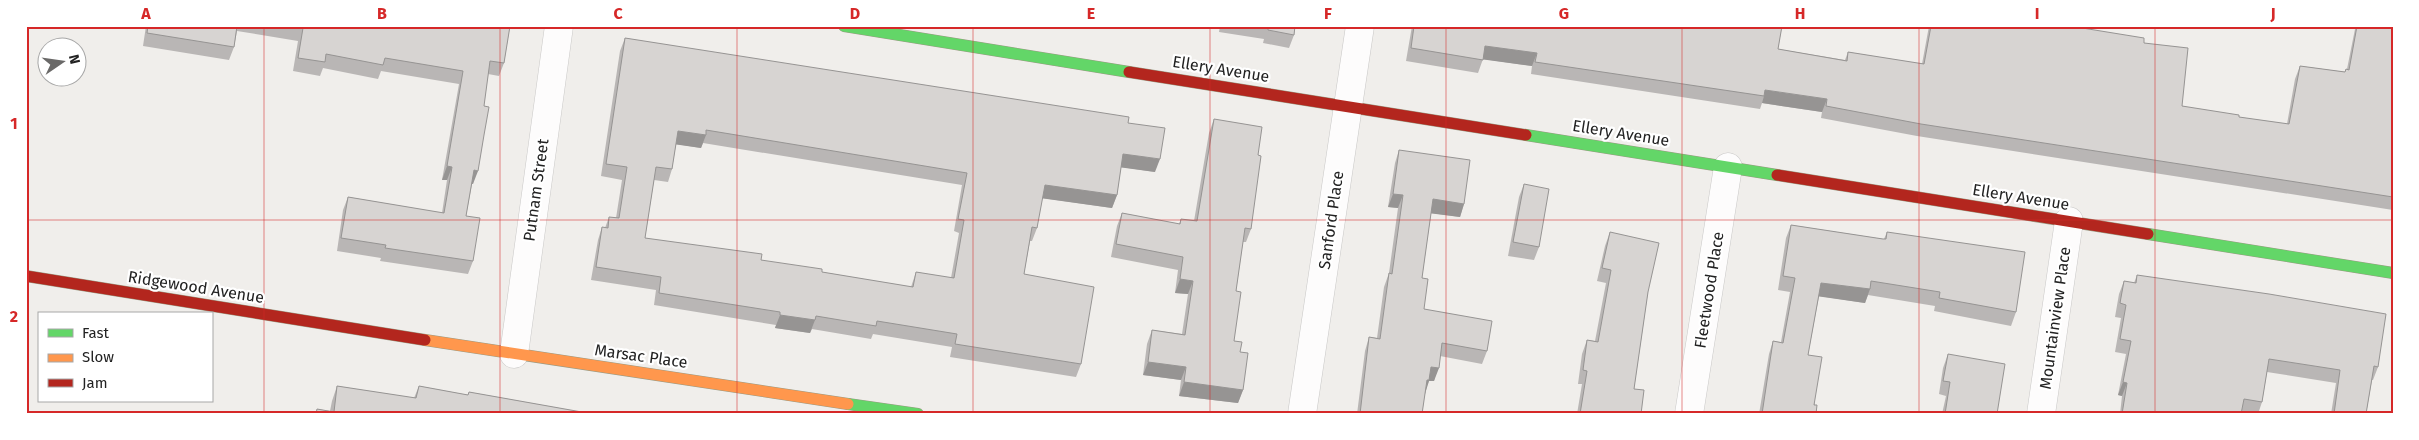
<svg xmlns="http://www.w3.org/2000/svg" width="2419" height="440" font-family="'Fira Sans',sans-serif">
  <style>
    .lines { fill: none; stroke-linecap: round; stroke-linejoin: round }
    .street-casing { stroke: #c9c8c7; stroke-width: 29 }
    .fast-casing { stroke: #999a82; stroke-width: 12 }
    .slow-casing { stroke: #999a82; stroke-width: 12 }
    .jam-casing { stroke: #999a82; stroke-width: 12 }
    .street { stroke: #fdfcfc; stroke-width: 28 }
    .fast { stroke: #63d668; stroke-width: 11 }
    .slow { stroke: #ff974d; stroke-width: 11 }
    .jam { stroke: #b3261e; stroke-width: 11 }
    .wall { fill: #b9b6b5; fill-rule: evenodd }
    .shaded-wall { fill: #969493 }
    .building { fill: #d7d4d2; stroke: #969493; fill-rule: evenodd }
    .grid { fill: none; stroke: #d62828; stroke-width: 1; stroke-opacity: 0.55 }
    .labels { text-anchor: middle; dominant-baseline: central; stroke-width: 4.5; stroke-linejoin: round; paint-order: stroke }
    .street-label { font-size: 16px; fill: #222; stroke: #fff }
    .neatline { fill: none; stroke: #d62828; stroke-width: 2 }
    .grid-label { font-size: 16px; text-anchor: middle; font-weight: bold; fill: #d62828 }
  </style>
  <rect width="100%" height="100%" fill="#f0eeeb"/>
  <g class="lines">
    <g class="street-casing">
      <g id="street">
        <path d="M514,354L559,26"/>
        <path d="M1302,414L1360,26"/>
        <path d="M1689,414L1728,167"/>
        <path d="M2041,414L2069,221"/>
      </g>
    </g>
    <g class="fast-casing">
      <g id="fast">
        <path d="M844,26L1129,72"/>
        <path d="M1526,135L1777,175"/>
        <path d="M2148,234L2393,273"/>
        <path d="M848,404L918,414"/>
      </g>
    </g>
    <g class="slow-casing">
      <path id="slow" d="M425,340L848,404"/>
    </g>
    <g class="jam-casing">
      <g id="jam">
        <path d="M1129,72L1526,135"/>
        <path d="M1777,175L2148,234"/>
        <path d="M26,276L425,340"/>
      </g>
    </g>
    <use href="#street" class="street"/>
    <use href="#fast" class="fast"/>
    <use href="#slow" class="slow"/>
    <use href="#jam" class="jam"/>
  </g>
  <g class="wall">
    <path d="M146,26H510L504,63L499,76L488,74L473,184H472L466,216L473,261L468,274L380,261L381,258L337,251L343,210L348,197L442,213L447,180H442L459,84L381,71L378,79L323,68L320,76L293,71L298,41L237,31L234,47L229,60L143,46Z"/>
    <path d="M1220,26H1295L1294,35L1289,48L1263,43L1264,39L1219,32Z"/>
    <path d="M1412,26H1641L1654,28L1655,26H1782L1778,49L1845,60L1848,52L1922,64L1929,26H2070L2144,43L2182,106L2239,117L2287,124L2295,79L2300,66L2345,72L2346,69H2347L2355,29L2345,27V26H2393V210L1917,136L1821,118L1822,112L1762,103L1760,109L1531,74L1532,66L1483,59L1478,73L1406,61Z"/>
    <path d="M625,38L1128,123L1155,172L1121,167L1117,195L1112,208L1042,198L1037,228L1032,241H1030L1024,274L1081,364L1076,377L950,357L952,347L873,334L871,339L812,329L810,333L775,328L776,325L654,305L656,290L591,280L598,240L602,227L605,228L609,217L616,218L622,180L601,176L620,51ZM703,143L962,185L954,231L959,233L951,278L916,272L911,287L822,272L645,238L654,180L668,182L672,169L676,144L701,148Z"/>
    <path d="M1214,119L1258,155L1251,229L1246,242H1243L1236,291L1234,341L1240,352L1243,390L1238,403L1179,396L1181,380L1143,375L1147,344L1152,330L1182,334L1188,294L1175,293L1178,270L1111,257L1117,226L1122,213L1179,224L1181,219L1194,221L1209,133Z"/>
    <path d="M1399,150L1464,204L1460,217L1431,213L1422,278L1424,309L1487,351L1482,364L1440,356L1434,381H1429L1425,391L1422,414H1357L1365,351L1369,337L1377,338L1384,287L1389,273L1398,208L1388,207L1395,163Z"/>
    <path d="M1524,184L1539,247L1534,260L1508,256L1519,197Z"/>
    <path d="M1791,225L1883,239H1884L1887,232L2016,312L2011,326L1934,311L1935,306L1868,295L1865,303L1819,296L1808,355L1816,414H1759L1769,354L1773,341L1781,342L1790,292L1778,290L1786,238Z"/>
    <path d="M1610,232L1648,292L1634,389L1641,414H1577L1582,384H1578L1582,354L1587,340L1595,341L1606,283L1597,281L1605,246Z"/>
    <path d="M2137,275L2378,367L2373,380H2372L2366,414H2331L2336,383L2267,372L2262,402L2258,414H2250L2241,412V414H2120L2122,396L2118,395L2126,354L2115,352L2121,318L2115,317L2119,294L2124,281L2134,283Z"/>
    <path d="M1948,354L1997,414H1942L1946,396L1939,394L1943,368Z"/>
    <path d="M337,386L414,398L419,386L468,395L469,392L593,414H315L317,409L330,411L332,401Z"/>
  </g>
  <g class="shaded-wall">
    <path d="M1485,46L1537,53L1532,66L1480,59Z"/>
    <path d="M1765,90L1827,99L1822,112L1762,103L1764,96Z"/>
    <path d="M678,131L706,135L701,148L673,144Z"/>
    <path d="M1123,154L1160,159L1155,172L1118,167Z"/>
    <path d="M447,166L452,167L447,180H442Z"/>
    <path d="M474,170L478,171L473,184L470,183Z"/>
    <path d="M1045,185L1117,195L1112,208L1040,198Z"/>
    <path d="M1393,194L1403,195L1398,208L1388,207Z"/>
    <path d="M1433,199L1464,204L1460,217L1428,213Z"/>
    <path d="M1180,279L1193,281L1188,294L1175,293Z"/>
    <path d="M1821,283L1870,289L1865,303L1816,296Z"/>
    <path d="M780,315L815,320L810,333L775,328Z"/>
    <path d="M1148,362L1186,367L1181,380L1143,375Z"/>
    <path d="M1431,367L1439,368L1434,381H1429L1425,394L1422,393Z"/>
    <path d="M1184,382L1243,390L1238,403L1179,396Z"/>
    <path d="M2123,382L2127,383L2122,396L2118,395Z"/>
  </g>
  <g class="building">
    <path d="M148,26H237L234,47L147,33Z"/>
    <path d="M292,26H510L504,63L490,61L484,106L489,107L484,135L478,171L474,170L466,216L480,218L473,261L385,248L386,245L341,238L348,197L444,213L452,167L447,166L463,71L385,58L383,65L326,54L325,62L298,58L303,28Z"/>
    <path d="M1268,26H1295L1294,35L1268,30Z"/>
    <path d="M1414,26H1641L1655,28L1656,26H1782L1778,49L1847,61L1848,52L1924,64L1931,26H2070L2144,38V43L2188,48L2182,106L2239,115V117L2289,124L2300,66L2345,72L2346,69L2349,70L2357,26H2393V197L1921,124L1826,106L1827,99L1765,90L1764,96L1535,62L1537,53L1485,46L1483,60L1411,48Z"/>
    <path d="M625,38L1129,117L1128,123L1165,128L1160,159L1123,154L1117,195L1045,185L1037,228L1032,227L1024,274L1094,287L1081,364L955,344L957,334L877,321L876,326L816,316L815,320L780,315V312L659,293L661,277L596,267L602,227L608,228L609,217L619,218L627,167L606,164ZM706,130L967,173L958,219L964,220L954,278L916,272L913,287L822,272V269L761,260L762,254L645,238L656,167L672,169L678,131L706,135Z"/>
    <path d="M1214,119L1262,127L1258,155L1261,156L1251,229L1245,228L1236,291L1241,292L1234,341L1242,342L1240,352L1248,353L1243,390L1184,382L1186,367L1148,362L1152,330L1185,335L1193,281L1180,279L1183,257L1116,244L1122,213L1180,224L1181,219L1197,221Z"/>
    <path d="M1399,150L1470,160L1464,204L1433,199L1422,278L1428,279L1424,309L1492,321L1487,351L1442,343L1439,368L1431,367L1429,380H1427L1422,414H1360L1369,337L1380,339L1389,273L1392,274L1403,195L1393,194Z"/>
    <path d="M1524,184L1549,189L1539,247L1513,242Z"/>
    <path d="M1791,225L1883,239H1886L1887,232L2025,252L2016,312L1939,298L1940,292L1871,281L1870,289L1821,283L1808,355L1822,357L1814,405H1817L1816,414H1762L1773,341L1783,343L1795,278L1783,276Z"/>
    <path d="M1610,232L1659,243L1648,292L1634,389L1644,390L1641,414H1580L1587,371L1583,370L1587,340L1598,342L1611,270L1602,268Z"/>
    <path d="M2137,275L2269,294L2386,314L2378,367L2374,366L2366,414H2334L2340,370L2269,359L2262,402L2244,399L2241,414H2122L2127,383L2123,382L2131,341L2120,339L2126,305L2120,303L2124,281L2136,283Z"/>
    <path d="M1948,354L2005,364L1997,414H1945L1950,382L1943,381Z"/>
    <path d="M337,386L416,398L419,386L468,395L469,392L593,414H316L317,409L334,412Z"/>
  </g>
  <path class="grid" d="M264,26V414M500,26V414M737,26V414M973,26V414M1210,26V414M1446,26V414M1682,26V414M1919,26V414M2155,26V414M26,220H2393"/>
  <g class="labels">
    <g class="street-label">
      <text transform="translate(1221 69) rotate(9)">Ellery Avenue</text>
      <text transform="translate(1621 133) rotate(9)">Ellery Avenue</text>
      <text transform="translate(536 190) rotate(-82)">Putnam Street</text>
      <text transform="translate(2021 197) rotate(9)">Ellery Avenue</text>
      <text transform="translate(1331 220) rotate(-82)">Sanford Place</text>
      <text transform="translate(196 287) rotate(9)">Ridgewood Avenue</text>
      <text transform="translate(1709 290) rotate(-81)">Fleetwood Place</text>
      <text transform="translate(2055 318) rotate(-82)">Mountainview Place</text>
      <text transform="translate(641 356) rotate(8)">Marsac Place</text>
    </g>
  </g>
  <rect width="2419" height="440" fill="none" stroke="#ffffff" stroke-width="55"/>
  <rect x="38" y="312" width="175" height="90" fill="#ffffff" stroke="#a7a7a7"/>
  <rect x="48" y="329" width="25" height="8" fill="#63d668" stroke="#a7a7a7"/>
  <text x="82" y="338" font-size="15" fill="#222222">Fast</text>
  <rect x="48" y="354" width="25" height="8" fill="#ff974d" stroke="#a7a7a7"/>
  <text x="82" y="362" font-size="15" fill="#222222">Slow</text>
  <rect x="48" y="379" width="25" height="8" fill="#b3261e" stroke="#a7a7a7"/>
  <text x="82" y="388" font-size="15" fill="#222222">Jam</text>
  <g transform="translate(62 62) rotate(77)"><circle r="24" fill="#ffffff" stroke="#a7a7a7"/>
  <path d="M0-4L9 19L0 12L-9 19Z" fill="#6a6968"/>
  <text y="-8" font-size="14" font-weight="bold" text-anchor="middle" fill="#222222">N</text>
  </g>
  <rect x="28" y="28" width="2364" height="384" class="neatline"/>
  <g class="grid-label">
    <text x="146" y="19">A</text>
    <text x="382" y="19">B</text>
    <text x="618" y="19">C</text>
    <text x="855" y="19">D</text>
    <text x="1091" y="19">E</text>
    <text x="1328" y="19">F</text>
    <text x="1564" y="19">G</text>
    <text x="1800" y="19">H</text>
    <text x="2037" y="19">I</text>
    <text x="2273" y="19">J</text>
    <text x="14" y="129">1</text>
    <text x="14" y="322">2</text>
  </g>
</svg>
